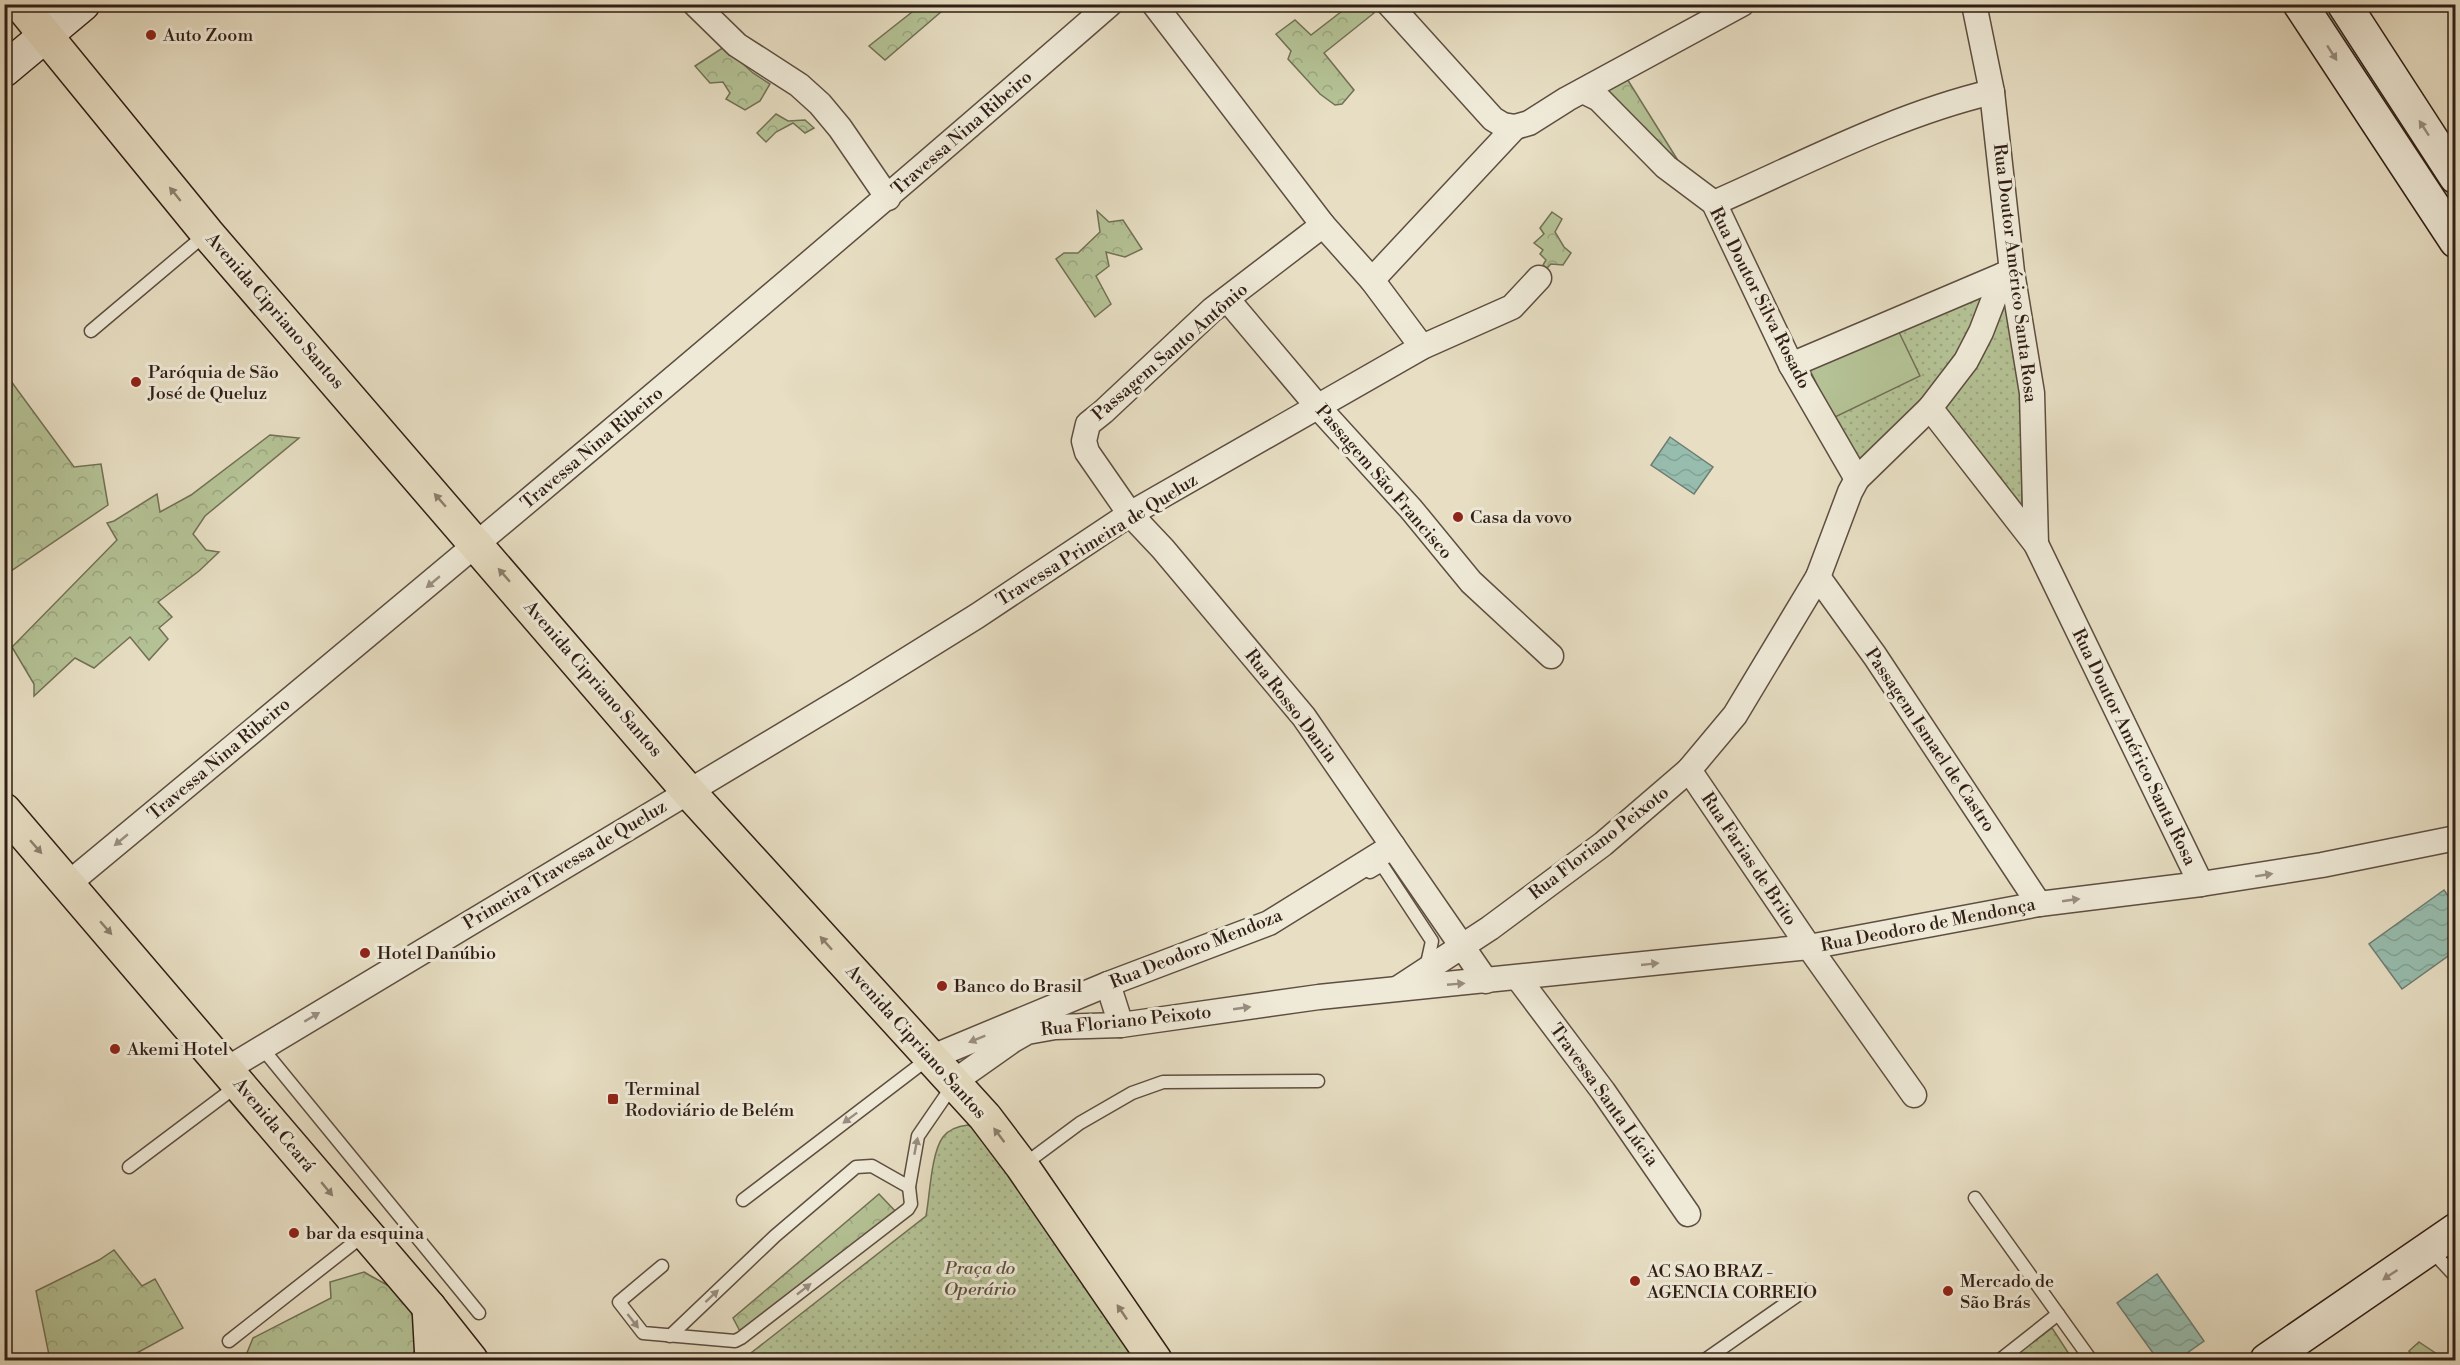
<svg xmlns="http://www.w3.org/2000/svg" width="2460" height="1365" font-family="'Libre Bodoni',serif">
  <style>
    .grass { fill: url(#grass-dots); stroke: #727056; stroke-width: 1.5 }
    .forest { fill: url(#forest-crowns); stroke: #727056; stroke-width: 1.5 }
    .pitch { fill: #b4c295; stroke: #727056; stroke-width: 1.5 }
    .water { fill: url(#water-waves); stroke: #6e7d72; stroke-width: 1.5 }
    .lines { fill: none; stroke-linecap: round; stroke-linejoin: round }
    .lane-casing { stroke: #5e4e41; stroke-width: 15 }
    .street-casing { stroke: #5e4e41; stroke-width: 27 }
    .secondary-casing { stroke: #301e16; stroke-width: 36 }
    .primary-casing { stroke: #301e16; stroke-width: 36 }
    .highway-casing { stroke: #301e16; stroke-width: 36 }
    .lane { stroke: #efead8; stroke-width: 12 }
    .street { stroke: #efead8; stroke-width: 24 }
    .secondary { stroke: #efead8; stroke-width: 33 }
    .primary { stroke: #e7dec3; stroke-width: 33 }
    .highway { stroke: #e7dec3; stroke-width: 33 }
    .oneway { fill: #998e81 }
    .oneway2 { fill: #8c7e6c }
    .poi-dot { fill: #8f2418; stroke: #efead8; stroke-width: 2 }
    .labels { text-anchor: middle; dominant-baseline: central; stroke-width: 6; stroke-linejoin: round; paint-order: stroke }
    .poi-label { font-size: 18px; fill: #301e16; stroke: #efead8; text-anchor: start }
    .street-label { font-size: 18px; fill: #301e16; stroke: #efead8 }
    .park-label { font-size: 18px; font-style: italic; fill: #584f3c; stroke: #efead8 }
  </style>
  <defs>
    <pattern id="grass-dots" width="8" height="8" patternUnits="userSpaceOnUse" patternTransform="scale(1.5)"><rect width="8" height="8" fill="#b4c295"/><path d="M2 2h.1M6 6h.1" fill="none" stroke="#9ba680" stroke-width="1.8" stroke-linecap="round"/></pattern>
    <pattern id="forest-crowns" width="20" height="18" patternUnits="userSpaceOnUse" patternTransform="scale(1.5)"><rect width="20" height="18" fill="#b4c295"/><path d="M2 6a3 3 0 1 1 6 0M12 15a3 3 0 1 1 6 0" fill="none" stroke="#9ba680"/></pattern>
    <pattern id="water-waves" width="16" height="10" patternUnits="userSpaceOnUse" patternTransform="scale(1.5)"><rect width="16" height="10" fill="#97bdaf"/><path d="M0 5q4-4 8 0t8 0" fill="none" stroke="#82a296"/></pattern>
  </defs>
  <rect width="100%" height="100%" fill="#e7dec3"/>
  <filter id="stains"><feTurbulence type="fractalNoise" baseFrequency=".00333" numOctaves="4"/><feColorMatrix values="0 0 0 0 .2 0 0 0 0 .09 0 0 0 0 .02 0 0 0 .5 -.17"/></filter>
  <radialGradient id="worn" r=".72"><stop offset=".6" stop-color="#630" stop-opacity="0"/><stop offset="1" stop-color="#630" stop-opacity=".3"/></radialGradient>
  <g class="grass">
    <path d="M2009,277L2021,392L2022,513L1932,396L1857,469L1803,367Z"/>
    <path d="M968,1125L977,1129L1145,1360H742L926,1216C930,1195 931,1153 943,1137C949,1129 959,1126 968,1125Z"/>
    <path d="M2052,1328L2073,1360H2007Z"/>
  </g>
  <g class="forest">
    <path d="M921,5H949L885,60L869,46Z"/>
    <path d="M1350,5H1367L1374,13L1324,53L1354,90L1342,104L1335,105L1320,94L1288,59L1291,51L1276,34L1295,20L1311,35Z"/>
    <path d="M724,47L753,73L770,84L760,101L745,110L726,99L730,93L723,82L710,83L695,66Z"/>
    <path d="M1624,74L1687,175L1605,90Z"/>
    <path d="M776,114L788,121L805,120L814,128L805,133L793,123L776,132L766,142L757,133Z"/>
    <path d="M1097,211L1109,222L1123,220L1142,249L1125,257L1106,252L1109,266L1096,276L1111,304L1095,317L1056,259L1064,253H1078L1100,232Z"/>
    <path d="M1552,212L1562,219L1555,232L1564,247L1571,253L1563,265L1551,264L1547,268L1543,265L1546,260L1540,254L1543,250L1534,243L1544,234L1540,228Z"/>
    <path d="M5,373L74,467L101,464L108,505L5,575Z"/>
    <path d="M270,435L299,438L205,516L193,534L206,550L219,552L199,571L158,602L172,617L159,628L168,639L149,660L130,637L94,668L75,658L34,696V684L12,647L117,540L107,523L114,521L157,494L160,512L191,495Z"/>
    <path d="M879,1194L897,1213L741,1333L733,1318Z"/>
    <path d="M114,1250L142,1286L155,1279L183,1328L135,1354L50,1360L36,1291L99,1260Z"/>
    <path d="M364,1272C390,1288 431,1301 419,1338C416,1349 415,1354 405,1360H244L253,1338L331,1298L330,1282Z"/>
    <path d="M2419,1342L2446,1360H2416L2409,1351Z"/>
  </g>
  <path class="pitch" d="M1897,328L1920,376L1833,418L1810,370Z"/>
  <g class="water">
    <path d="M2314,5H2330L2455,195V219Z"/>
    <path d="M1670,437L1713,467L1694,494L1651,465Z"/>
    <path d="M2444,890L2455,906V951L2402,989L2369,944Z"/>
    <path d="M2157,1274L2204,1341L2177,1360H2158L2117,1303Z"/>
  </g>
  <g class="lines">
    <g class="lane-casing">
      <g id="lane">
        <path d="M91,331L206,234"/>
        <path d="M1370,872L1382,865L1432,941L1426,968"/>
        <path d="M262,1048L479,1313"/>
        <path d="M1022,1166L1080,1123L1132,1093L1163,1082L1318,1081"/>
        <path d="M129,1167L238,1085"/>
        <path d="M1975,1198L2091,1360"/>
        <path d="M743,1200L929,1058"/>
        <path d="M2430,1249L2456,1277"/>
        <path d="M662,1266L619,1302L643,1333L735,1341L741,1338L908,1209L911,1204L909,1187L918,1136L953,1085"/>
        <path d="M670,1336L775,1236L856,1167L872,1166L909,1187"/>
        <path d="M229,1341L365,1234"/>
        <path d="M1705,1360L1805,1290"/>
        <path d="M2000,1360L2058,1314"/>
      </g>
    </g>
    <g class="street-casing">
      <g id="street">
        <path d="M695,4L737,45L799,85L820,104L840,128L888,198"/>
        <path d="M1154,4L1323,225L1372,280L1422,347"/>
        <path d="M1389,4L1493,119L1503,125L1515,127L1529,123L1567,99L1742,4"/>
        <path d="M1974,4L1992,92L2012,272L2032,393L2036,544"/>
        <path d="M1583,91L1599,99L1666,167L1714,203L1791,365L1857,479"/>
        <path d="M1714,203C1805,163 1895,115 1992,92"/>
        <path d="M1323,225L1212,310L1103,412L1088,424L1084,441L1087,452L1130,514L1163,549L1304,717L1486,981"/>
        <path d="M1372,280L1515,127"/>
        <path d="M1227,299L1319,408L1411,509L1471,582L1551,656"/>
        <path d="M1791,365L2010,272"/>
        <path d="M1930,408L2036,544L2201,884"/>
        <path d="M1818,577L1875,656L2039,904"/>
        <path d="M1689,770L1809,947L1914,1095"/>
        <path d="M68,884C418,594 767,303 1110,4"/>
        <path d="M1518,978L1603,1091L1688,1214"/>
        <path d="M1108,984L1121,1025"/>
        <path d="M1400,987L1490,928L1603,844L1689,770L1735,715L1818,577L1850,492L1857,479L1930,408L1966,361L1981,332L2003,275"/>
        <path d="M930,1058L1108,984L1269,923L1393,846"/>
        <path d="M227,1069L858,690L977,616L1130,514L1422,347L1512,307L1539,278"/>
        <path d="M955,1081L1013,1040L1027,1032L1055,1027L1121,1025L1319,997L1809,947L2039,904L2201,884L2322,865L2456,838"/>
      </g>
    </g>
    <g class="secondary-casing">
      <g id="secondary">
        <path d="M2300,4L2456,241"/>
        <path d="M2344,4L2456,177"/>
        <path d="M4,70L83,4"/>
        <path d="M2267,1360L2456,1230"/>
      </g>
    </g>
    <g class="primary-casing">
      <g id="primary">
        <path d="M20,4L207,233L688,791L985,1117L1022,1166L1155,1360"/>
        <path d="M4,810L429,1307L471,1360"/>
      </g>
    </g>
    <g class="highway-casing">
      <path id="highway" d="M429,1307L432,1360"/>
    </g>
    <use href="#lane" class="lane"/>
    <use href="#street" class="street"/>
    <use href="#secondary" class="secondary"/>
    <use href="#primary" class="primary"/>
    <use href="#highway" class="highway"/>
  </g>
  <defs><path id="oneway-solid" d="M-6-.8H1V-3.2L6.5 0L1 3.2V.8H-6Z" transform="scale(1.5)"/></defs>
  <g class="oneway">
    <use href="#oneway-solid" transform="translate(2332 53) rotate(57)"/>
    <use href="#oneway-solid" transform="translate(2424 128) rotate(-123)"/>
    <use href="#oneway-solid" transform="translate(433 582) rotate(140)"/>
    <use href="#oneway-solid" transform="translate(121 840) rotate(140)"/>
    <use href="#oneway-solid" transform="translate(2264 875) rotate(-9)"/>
    <use href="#oneway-solid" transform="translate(2071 900) rotate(-8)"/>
    <use href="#oneway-solid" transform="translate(1650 964) rotate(-6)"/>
    <use href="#oneway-solid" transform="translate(1456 984) rotate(-5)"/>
    <use href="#oneway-solid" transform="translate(1242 1008) rotate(-8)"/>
    <use href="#oneway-solid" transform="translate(312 1017) rotate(-31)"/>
    <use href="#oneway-solid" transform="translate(977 1039) rotate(158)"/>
    <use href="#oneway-solid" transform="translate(850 1118) rotate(143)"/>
    <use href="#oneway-solid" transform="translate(916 1146) rotate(-79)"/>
    <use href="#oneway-solid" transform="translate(2390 1275) rotate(146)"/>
    <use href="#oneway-solid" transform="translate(804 1289) rotate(-38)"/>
    <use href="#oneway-solid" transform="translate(712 1296) rotate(-43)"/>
    <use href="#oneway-solid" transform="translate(633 1321) rotate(52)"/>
  </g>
  <g class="oneway2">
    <use href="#oneway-solid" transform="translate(175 194) rotate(-129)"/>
    <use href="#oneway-solid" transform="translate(440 500) rotate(-131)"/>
    <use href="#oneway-solid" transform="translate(504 575) rotate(-131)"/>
    <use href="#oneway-solid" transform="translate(36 847) rotate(49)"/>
    <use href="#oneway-solid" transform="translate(106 928) rotate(49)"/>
    <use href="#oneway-solid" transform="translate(826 943) rotate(-132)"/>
    <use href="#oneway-solid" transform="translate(999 1135) rotate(-127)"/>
    <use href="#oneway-solid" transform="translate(327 1189) rotate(50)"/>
    <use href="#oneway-solid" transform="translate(1122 1312) rotate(-124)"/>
  </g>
  <g class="poi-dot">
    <circle cx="151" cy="35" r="6"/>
    <circle cx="136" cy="382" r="6"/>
    <circle cx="1458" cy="517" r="6"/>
    <circle cx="365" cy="953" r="6"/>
    <circle cx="942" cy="986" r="6"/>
    <circle cx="115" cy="1049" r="6"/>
    <rect x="607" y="1093" width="12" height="12" rx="3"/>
    <circle cx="294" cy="1233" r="6"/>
    <circle cx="1635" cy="1281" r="6"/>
    <circle cx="1948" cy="1291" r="6"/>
  </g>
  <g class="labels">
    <g class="poi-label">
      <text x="163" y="35">Auto Zoom</text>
      <text x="148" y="372">Paróquia de São<tspan x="148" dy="21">José de Queluz</tspan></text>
      <text x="1470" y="517">Casa da vovo</text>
      <text x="377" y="953">Hotel Danúbio</text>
      <text x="954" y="986">Banco do Brasil</text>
      <text x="127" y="1049">Akemi Hotel</text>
      <text x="625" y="1089">Terminal<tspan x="625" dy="21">Rodoviário de Belém</tspan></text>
      <text x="306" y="1233">bar da esquina</text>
      <text x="1647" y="1271">AC SAO BRAZ -<tspan x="1647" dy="21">AGENCIA CORREIO</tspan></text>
      <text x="1960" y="1281">Mercado de<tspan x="1960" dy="21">São Brás</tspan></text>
    </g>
    <g class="street-label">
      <text transform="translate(962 133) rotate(-41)">Travessa Nina Ribeiro</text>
      <text transform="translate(2015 273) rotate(83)">Rua Doutor Américo Santa Rosa</text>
      <text transform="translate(1760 298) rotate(63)">Rua Doutor Silva Rosado</text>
      <text transform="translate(275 311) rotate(49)">Avenida Cipriano Santos</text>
      <text transform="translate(1170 352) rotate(-41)">Passagem Santo Antônio</text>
      <text transform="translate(592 448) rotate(-40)">Travessa Nina Ribeiro</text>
      <text transform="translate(1384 482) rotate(49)">Passagem São Francisco</text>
      <text transform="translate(1097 540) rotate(-32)">Travessa Primeira de Queluz</text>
      <text transform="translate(593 679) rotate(49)">Avenida Cipriano Santos</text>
      <text transform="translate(1291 706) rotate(52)">Rua Rosso Danin</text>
      <text transform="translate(1930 740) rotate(56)">Passagem Ismael de Castro</text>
      <text transform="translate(2134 747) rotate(64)">Rua Doutor Américo Santa Rosa</text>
      <text transform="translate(219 759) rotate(-40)">Travessa Nina Ribeiro</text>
      <text transform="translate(1599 843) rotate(-38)">Rua Floriano Peixoto</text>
      <text transform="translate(1749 859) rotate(56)">Rua Farias de Brito</text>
      <text transform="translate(565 865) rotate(-31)">Primeira Travessa de Queluz</text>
      <text transform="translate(1928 925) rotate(-11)">Rua Deodoro de Mendonça</text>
      <text transform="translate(1196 949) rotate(-22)">Rua Deodoro Mendoza</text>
      <text transform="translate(1126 1021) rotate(-6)">Rua Floriano Peixoto</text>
      <text transform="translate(916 1042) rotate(48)">Avenida Cipriano Santos</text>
      <text transform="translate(1604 1095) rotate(54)">Travessa Santa Lúcia</text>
      <text transform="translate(274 1125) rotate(50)">Avenida Ceará</text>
    </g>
    <g class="park-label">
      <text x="980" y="1268">Praça do<tspan x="980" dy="21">Operário</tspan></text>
    </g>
  </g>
  <rect width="2460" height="1365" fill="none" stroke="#e7dec3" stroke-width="24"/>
  <rect x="6" y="6" width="2448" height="1353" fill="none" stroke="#301e16" stroke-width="3"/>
  <rect x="12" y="12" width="2436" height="1341" fill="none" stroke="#301e16" stroke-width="1.5"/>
  <rect width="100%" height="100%" filter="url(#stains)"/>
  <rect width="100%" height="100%" fill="url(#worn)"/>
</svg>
